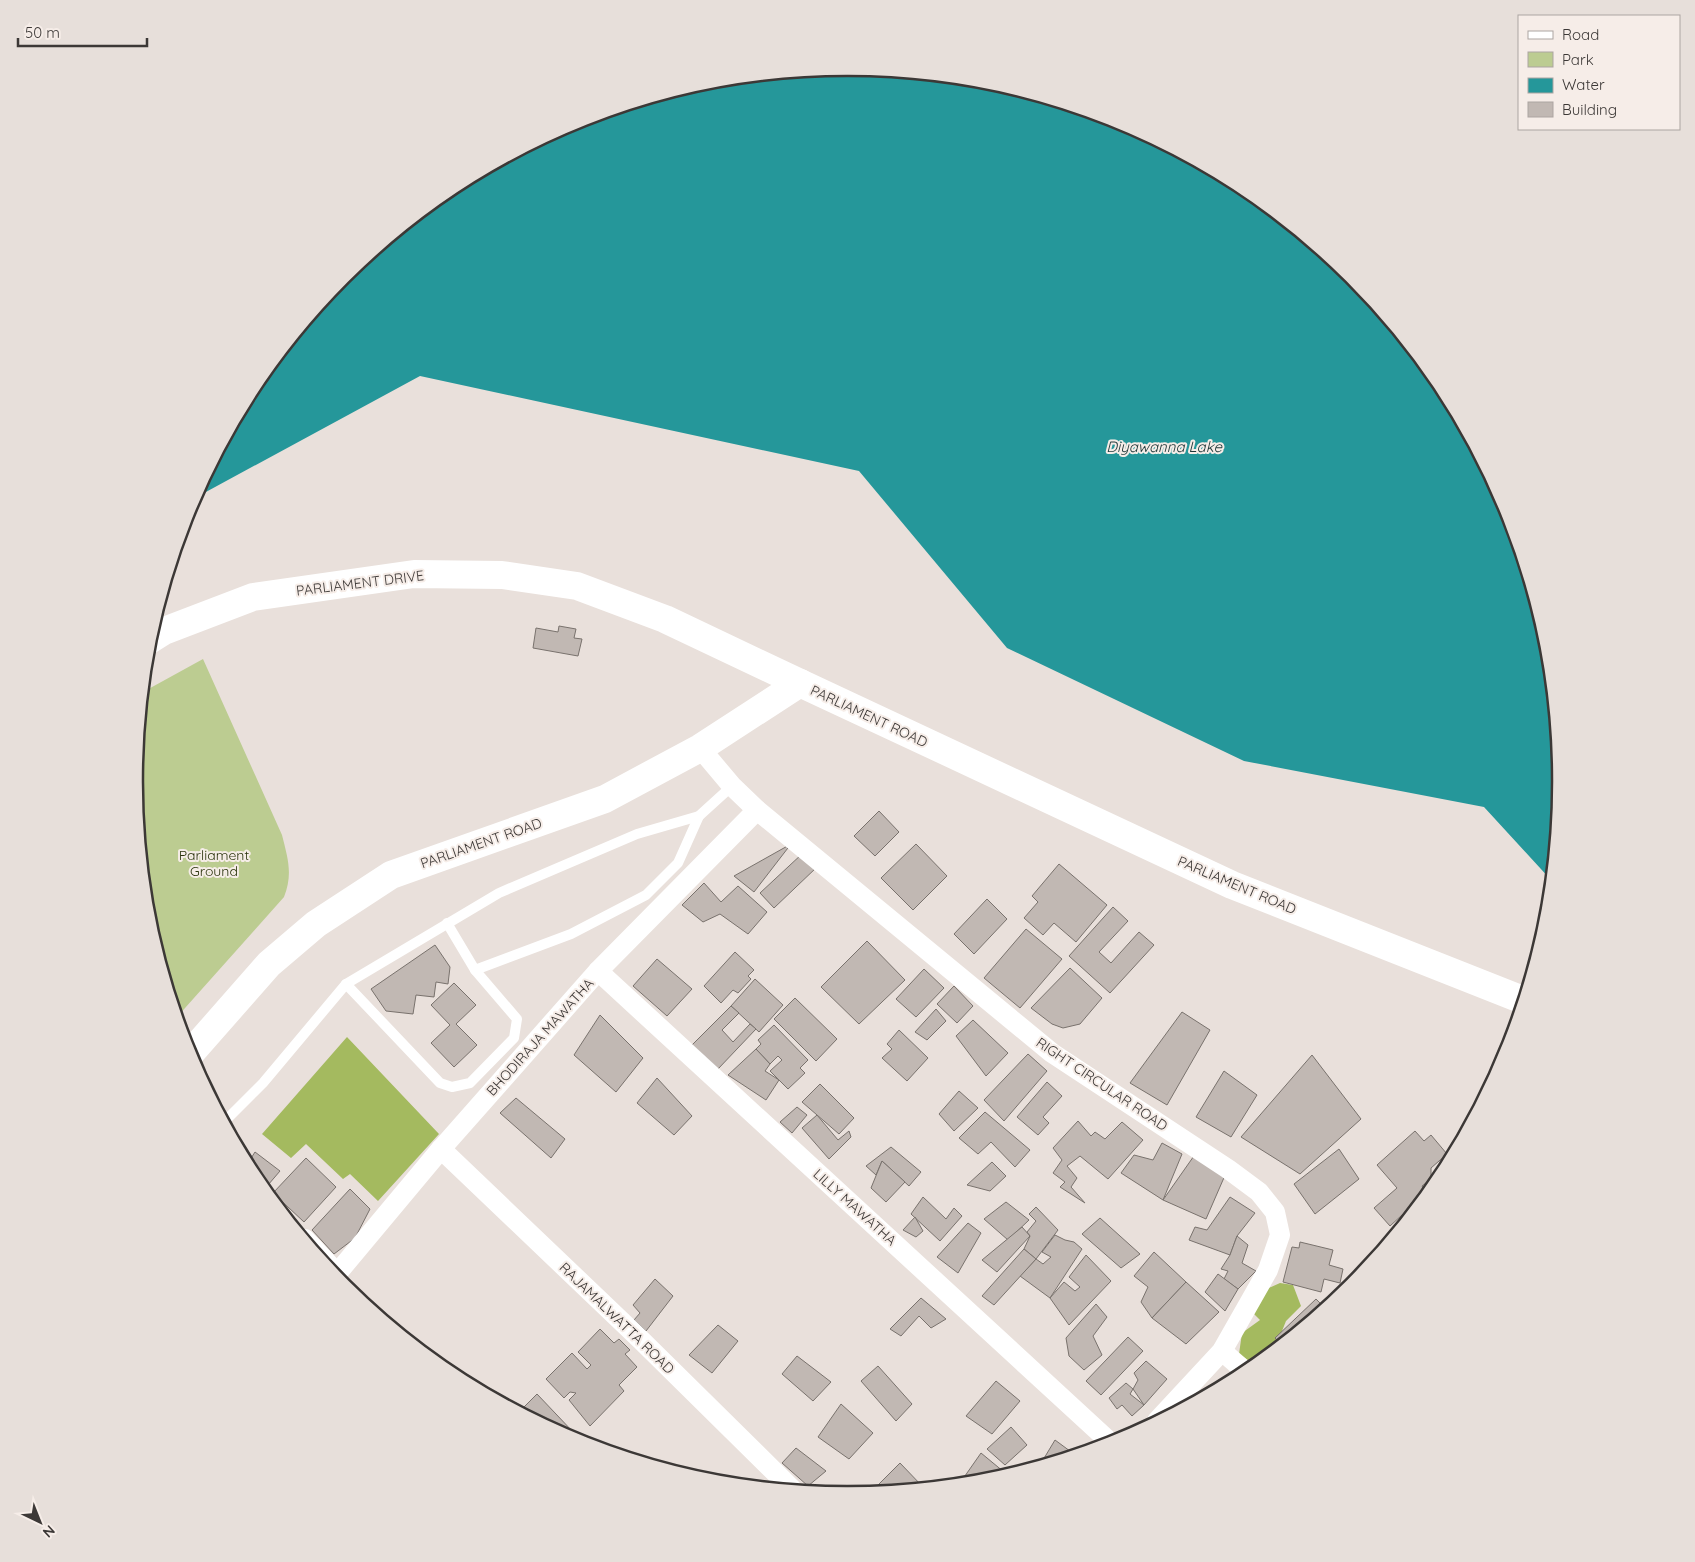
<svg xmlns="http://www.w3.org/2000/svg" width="1695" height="1562" font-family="Quicksand,sans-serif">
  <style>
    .green { fill: #bccc91 }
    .forest { fill: #a4ba5f }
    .water { fill: #25979a }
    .building { fill: #c1b8b3; stroke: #79726d }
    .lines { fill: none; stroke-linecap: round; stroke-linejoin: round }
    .service { stroke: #fff; stroke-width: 10 }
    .minor { stroke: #fff; stroke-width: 20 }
    .primary { stroke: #fff; stroke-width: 28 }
    .labels { text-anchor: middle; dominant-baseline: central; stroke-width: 4; stroke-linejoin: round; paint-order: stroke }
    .street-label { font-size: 14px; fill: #3c3836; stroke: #f6ede8 }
    .park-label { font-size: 14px; fill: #2b340d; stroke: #f6ede8 }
    .water-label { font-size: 15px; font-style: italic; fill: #1e3637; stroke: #f6ede8 }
    .rim { fill: none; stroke: #3c3836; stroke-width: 2.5 }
  </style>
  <rect width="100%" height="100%" fill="#e9e0db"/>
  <path class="green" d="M203,659L282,835C288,859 293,874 284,897L177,1017L148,920L134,781L143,692Z"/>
  <g class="forest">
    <path d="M347,1037L439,1134L378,1201L350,1174L343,1179L306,1144L291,1158L262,1134Z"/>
    <path d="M1280,1283L1293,1285L1301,1306L1286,1321L1276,1346L1277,1347L1255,1365L1239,1354L1242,1333L1260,1320L1252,1312L1262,1291Z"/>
  </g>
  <path class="water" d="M848,68L987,81L1121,122L1244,188L1352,277L1441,385L1507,508L1547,642L1561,781L1551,880L1484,807L1244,761L1007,648L859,471L420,376L193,499L254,384L343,276L451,188L575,122L709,81Z"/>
  <g class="building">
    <path d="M559,626L576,629L574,638L582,639L578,656L533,648L536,628L558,632Z"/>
    <path d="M879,811L899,832L875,856L854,836Z"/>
    <path d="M791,844L754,892L734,876Z"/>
    <path d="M916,844L947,876L913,910L881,878Z"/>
    <path d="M803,853L817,867L774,908L760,893Z"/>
    <path d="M1059,864L1107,905L1076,942L1054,923L1043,935L1024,918L1038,902L1032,896Z"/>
    <path d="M704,883L721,902L738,886L767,912L748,934L720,914L703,922L682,905Z"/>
    <path d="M987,899L1007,919L974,954L954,934Z"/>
    <path d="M1113,907L1128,921L1099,952L1111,963L1139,932L1154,945L1110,993L1069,956Z"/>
    <path d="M1026,929L1062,959L1020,1008L984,978Z"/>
    <path d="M867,941L905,980L859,1024L821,987Z"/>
    <path d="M435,945L450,967L448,984L436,982L434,997L416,995L413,1014L386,1011L371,989Z"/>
    <path d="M735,952L754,970L748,976L751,979L738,993L733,990L721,1003L704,986Z"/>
    <path d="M657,959L692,989L667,1016L633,986Z"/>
    <path d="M1070,968L1102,998L1080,1024L1063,1028L1052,1024L1031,1008Z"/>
    <path d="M924,969L944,988L916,1017L896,999Z"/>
    <path d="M755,979L783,1005L759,1032L731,1006Z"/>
    <path d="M454,983L476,1005L456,1024L477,1045L454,1067L431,1043L450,1025L431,1005Z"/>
    <path d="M954,986L973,1006L957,1023L937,1004Z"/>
    <path d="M795,998L837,1039L816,1061L774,1019Z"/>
    <path d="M731,1006L739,1013L722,1030L733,1042L750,1024L756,1029L718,1069L692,1045Z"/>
    <path d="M936,1009L946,1021L927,1040L915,1032Z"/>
    <path d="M1182,1012L1210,1030L1167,1105L1130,1083Z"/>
    <path d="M600,1015L643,1058L616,1092L574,1055Z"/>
    <path d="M973,1020L1008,1053L986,1076L956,1036Z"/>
    <path d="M774,1025L808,1060L800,1068L805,1073L788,1089L770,1071L782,1060L778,1056L770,1064L756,1049L761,1044L758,1040Z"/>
    <path d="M899,1030L928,1058L907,1081L882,1058L892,1049L887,1044Z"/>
    <path d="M756,1049L770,1064L765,1071L779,1080L766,1100L728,1075Z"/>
    <path d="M1028,1054L1047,1071L1004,1121L984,1100Z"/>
    <path d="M1312,1055L1361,1119L1300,1174L1241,1137Z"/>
    <path d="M1224,1071L1257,1095L1231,1137L1196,1117Z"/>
    <path d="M657,1078L692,1116L674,1135L637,1103Z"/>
    <path d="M1047,1082L1062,1096L1043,1117L1049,1123L1038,1135L1017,1117Z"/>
    <path d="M820,1084L854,1118L839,1134L802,1102Z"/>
    <path d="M959,1091L978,1108L954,1131L939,1114Z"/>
    <path d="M516,1098L565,1139L551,1158L500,1113Z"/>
    <path d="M797,1107L807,1115L792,1133L780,1122Z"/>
    <path d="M985,1112L1030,1150L1015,1167L991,1142L978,1154L959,1138Z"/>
    <path d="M817,1115L838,1140L849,1131L851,1137L829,1159L802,1128Z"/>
    <path d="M1078,1121L1091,1136L1095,1132L1105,1139L1122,1122L1143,1140L1108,1179L1080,1156L1067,1166L1077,1178L1071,1187L1085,1203L1060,1187L1065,1182L1053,1173L1062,1160L1053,1148Z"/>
    <path d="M1415,1131L1424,1141L1431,1135L1447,1154L1431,1168V1179L1422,1186L1426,1193L1390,1226L1374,1208L1397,1188L1377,1165Z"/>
    <path d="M1162,1143L1182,1154L1163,1200L1121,1173L1134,1155L1153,1160Z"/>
    <path d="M891,1147L921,1172L909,1186L882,1161L876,1175L866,1166Z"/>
    <path d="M1339,1149L1359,1179L1315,1214L1294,1184Z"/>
    <path d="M255,1152L280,1171L268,1185L248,1163Z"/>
    <path d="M1196,1153L1226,1173L1206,1219L1163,1200Z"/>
    <path d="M306,1158L336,1187L304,1222L273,1193Z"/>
    <path d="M882,1161L905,1182L886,1202L871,1188Z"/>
    <path d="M992,1162L1006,1176L990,1191L967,1185Z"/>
    <path d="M350,1189L370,1209L355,1238L334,1254L312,1230Z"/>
    <path d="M923,1197L946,1219L954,1208L962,1216L940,1241L911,1214Z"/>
    <path d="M1230,1197L1255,1213L1237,1236L1230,1255L1189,1240L1195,1227L1207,1230Z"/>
    <path d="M1006,1202L1029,1220L1008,1240L984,1219Z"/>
    <path d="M1036,1207L1058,1230L1036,1259L1024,1249L1030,1236L1027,1232L1036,1221L1029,1214Z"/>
    <path d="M915,1217L923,1231L916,1237L903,1230Z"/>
    <path d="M1100,1218L1140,1254L1121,1268L1082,1234Z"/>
    <path d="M968,1223L981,1233L958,1273L937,1257Z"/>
    <path d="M1022,1227L1030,1236L997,1272L982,1260Z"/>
    <path d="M1055,1235L1065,1240L1074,1242L1082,1249L1050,1298L1020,1276L1036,1259L1043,1264L1051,1257L1042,1252Z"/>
    <path d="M1237,1236L1248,1245L1242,1263L1256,1271L1238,1289L1224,1279L1228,1271L1221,1269L1230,1255Z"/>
    <path d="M1300,1242L1333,1250L1329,1265L1343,1269L1340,1283L1324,1279L1321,1292L1283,1282L1292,1247L1299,1248Z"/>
    <path d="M1024,1249L1036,1259L994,1305L982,1296Z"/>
    <path d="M1154,1252L1186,1282L1152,1318L1141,1302L1148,1287L1134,1276Z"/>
    <path d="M1086,1255L1111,1281L1069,1325L1050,1298L1064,1282L1075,1291L1080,1287L1069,1277Z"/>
    <path d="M1218,1274L1238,1289L1225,1311L1205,1292Z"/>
    <path d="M655,1279L673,1296L646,1331L634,1320L640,1313L633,1305Z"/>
    <path d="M1186,1282L1219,1312L1186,1344L1152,1318Z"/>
    <path d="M921,1298L946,1319L931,1328L919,1316L901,1336L890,1329Z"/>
    <path d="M1316,1299L1325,1308L1281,1344L1275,1338Z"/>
    <path d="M1096,1304L1107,1317L1093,1336L1102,1355L1084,1370L1069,1356L1066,1338Z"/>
    <path d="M718,1325L738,1341L712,1373L689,1355Z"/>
    <path d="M600,1329L614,1343L619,1339L630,1350L625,1354L637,1367L619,1385L624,1391L590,1426L569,1400L576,1393L570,1392L564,1398L546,1379L572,1353L587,1369L591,1365L578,1352Z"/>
    <path d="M1128,1337L1143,1351L1101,1395L1086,1381Z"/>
    <path d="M797,1356L831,1382L813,1401L782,1374Z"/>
    <path d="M1146,1361L1167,1379L1144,1405L1133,1389L1138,1380L1134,1373Z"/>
    <path d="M878,1366L912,1404L896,1421L861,1381Z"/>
    <path d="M996,1381L1020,1401L992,1434L966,1416Z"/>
    <path d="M1126,1383L1133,1389L1130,1394L1144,1405L1132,1416L1122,1405L1117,1409L1109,1398Z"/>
    <path d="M537,1394L574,1433L569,1438L520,1411Z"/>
    <path d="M841,1404L873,1433L849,1459L818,1437Z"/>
    <path d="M1011,1427L1027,1445L1005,1465L987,1449Z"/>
    <path d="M1055,1440L1074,1454L1040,1465Z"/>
    <path d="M796,1448L826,1471L808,1486L782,1463Z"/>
    <path d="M981,1453L1004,1472L1001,1477L986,1481L960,1483Z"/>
    <path d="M900,1463L923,1487L871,1492Z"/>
  </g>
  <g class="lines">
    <g class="service">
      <path d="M447,923L475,970L571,934L646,895L678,863L699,816"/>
      <path d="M346,984L440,1083L452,1087L470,1083L514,1038L517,1019L475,970"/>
      <path d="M224,1122L263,1083L346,984L499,893L637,834L699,816L732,786"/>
    </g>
    <g class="minor">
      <path d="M700,748L732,786L757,810L1052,1053L1228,1169L1259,1192L1275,1212L1280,1235L1268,1270L1222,1351L1157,1421"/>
      <path d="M598,971L1111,1443"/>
      <path d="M441,1149L641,1340L792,1489"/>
      <path d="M305,1239L337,1273"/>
      <path d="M335,1276L441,1149L598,971L757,810"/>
      <path d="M1222,1351L1246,1372"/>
    </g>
    <g class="primary">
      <path d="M148,641L164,631L253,597L414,574L502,575L577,586L665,619L800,683L1232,885L1523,1000"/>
      <path d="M189,1055L269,964L316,924L391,875L605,799L700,748L800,683"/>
    </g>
  </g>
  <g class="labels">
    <g class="street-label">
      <text transform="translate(360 583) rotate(-7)">PARLIAMENT DRIVE</text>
      <text transform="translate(869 716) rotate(25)">PARLIAMENT ROAD</text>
      <text transform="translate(481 843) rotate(-19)">PARLIAMENT ROAD</text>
      <text transform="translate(1237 885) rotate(23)">PARLIAMENT ROAD</text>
      <text transform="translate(540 1037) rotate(-48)">BHODIRAJA MAWATHA</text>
      <text transform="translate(1102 1084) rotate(34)">RIGHT CIRCULAR ROAD</text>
      <text transform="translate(855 1207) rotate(42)">LILLY MAWATHA</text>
      <text transform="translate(617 1318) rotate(44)">RAJAMALWATTA ROAD</text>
    </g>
    <g class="park-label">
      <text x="214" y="855">Parliament<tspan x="214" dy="16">Ground</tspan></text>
    </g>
    <g class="water-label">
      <text x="1164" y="446">Diyawanna Lake</text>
    </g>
  </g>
  <path d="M0 0H1695V1562H0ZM847 76H848A704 704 0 0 1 1552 780V782A704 704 0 0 1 848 1486H847A704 704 0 0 1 143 782V780A704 704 0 0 1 847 76Z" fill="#e7dfda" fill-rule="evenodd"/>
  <path class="rim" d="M847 76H848A704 704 0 0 1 1552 780V782A704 704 0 0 1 848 1486H847A704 704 0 0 1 143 782V780A704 704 0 0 1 847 76Z"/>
  <rect x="1518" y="15" width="162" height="115" fill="#f6ede8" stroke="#aca5a1"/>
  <rect x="1528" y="31" width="25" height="8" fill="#ffffff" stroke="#aca5a1"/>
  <text x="1562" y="40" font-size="15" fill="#3c3836">Road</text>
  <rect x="1528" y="52" width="25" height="15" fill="#bccc91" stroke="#aca5a1"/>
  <text x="1562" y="65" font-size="15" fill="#3c3836">Park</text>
  <rect x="1528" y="78" width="25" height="15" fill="#25979a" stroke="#aca5a1"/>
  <text x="1562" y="90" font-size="15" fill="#3c3836">Water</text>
  <rect x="1528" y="102" width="25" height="15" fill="#c1b8b3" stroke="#aca5a1"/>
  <text x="1562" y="115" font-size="15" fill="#3c3836">Building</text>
  <g transform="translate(40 1522) rotate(137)" stroke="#f6ede8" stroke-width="4" paint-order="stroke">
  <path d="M0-4L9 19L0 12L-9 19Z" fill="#3c3836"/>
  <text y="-8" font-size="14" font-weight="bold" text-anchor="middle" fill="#3c3836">N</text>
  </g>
  <path d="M18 38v8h129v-8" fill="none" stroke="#3c3836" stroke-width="2.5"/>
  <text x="25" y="38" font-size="15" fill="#3c3836" stroke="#f6ede8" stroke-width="4" paint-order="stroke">50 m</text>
</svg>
